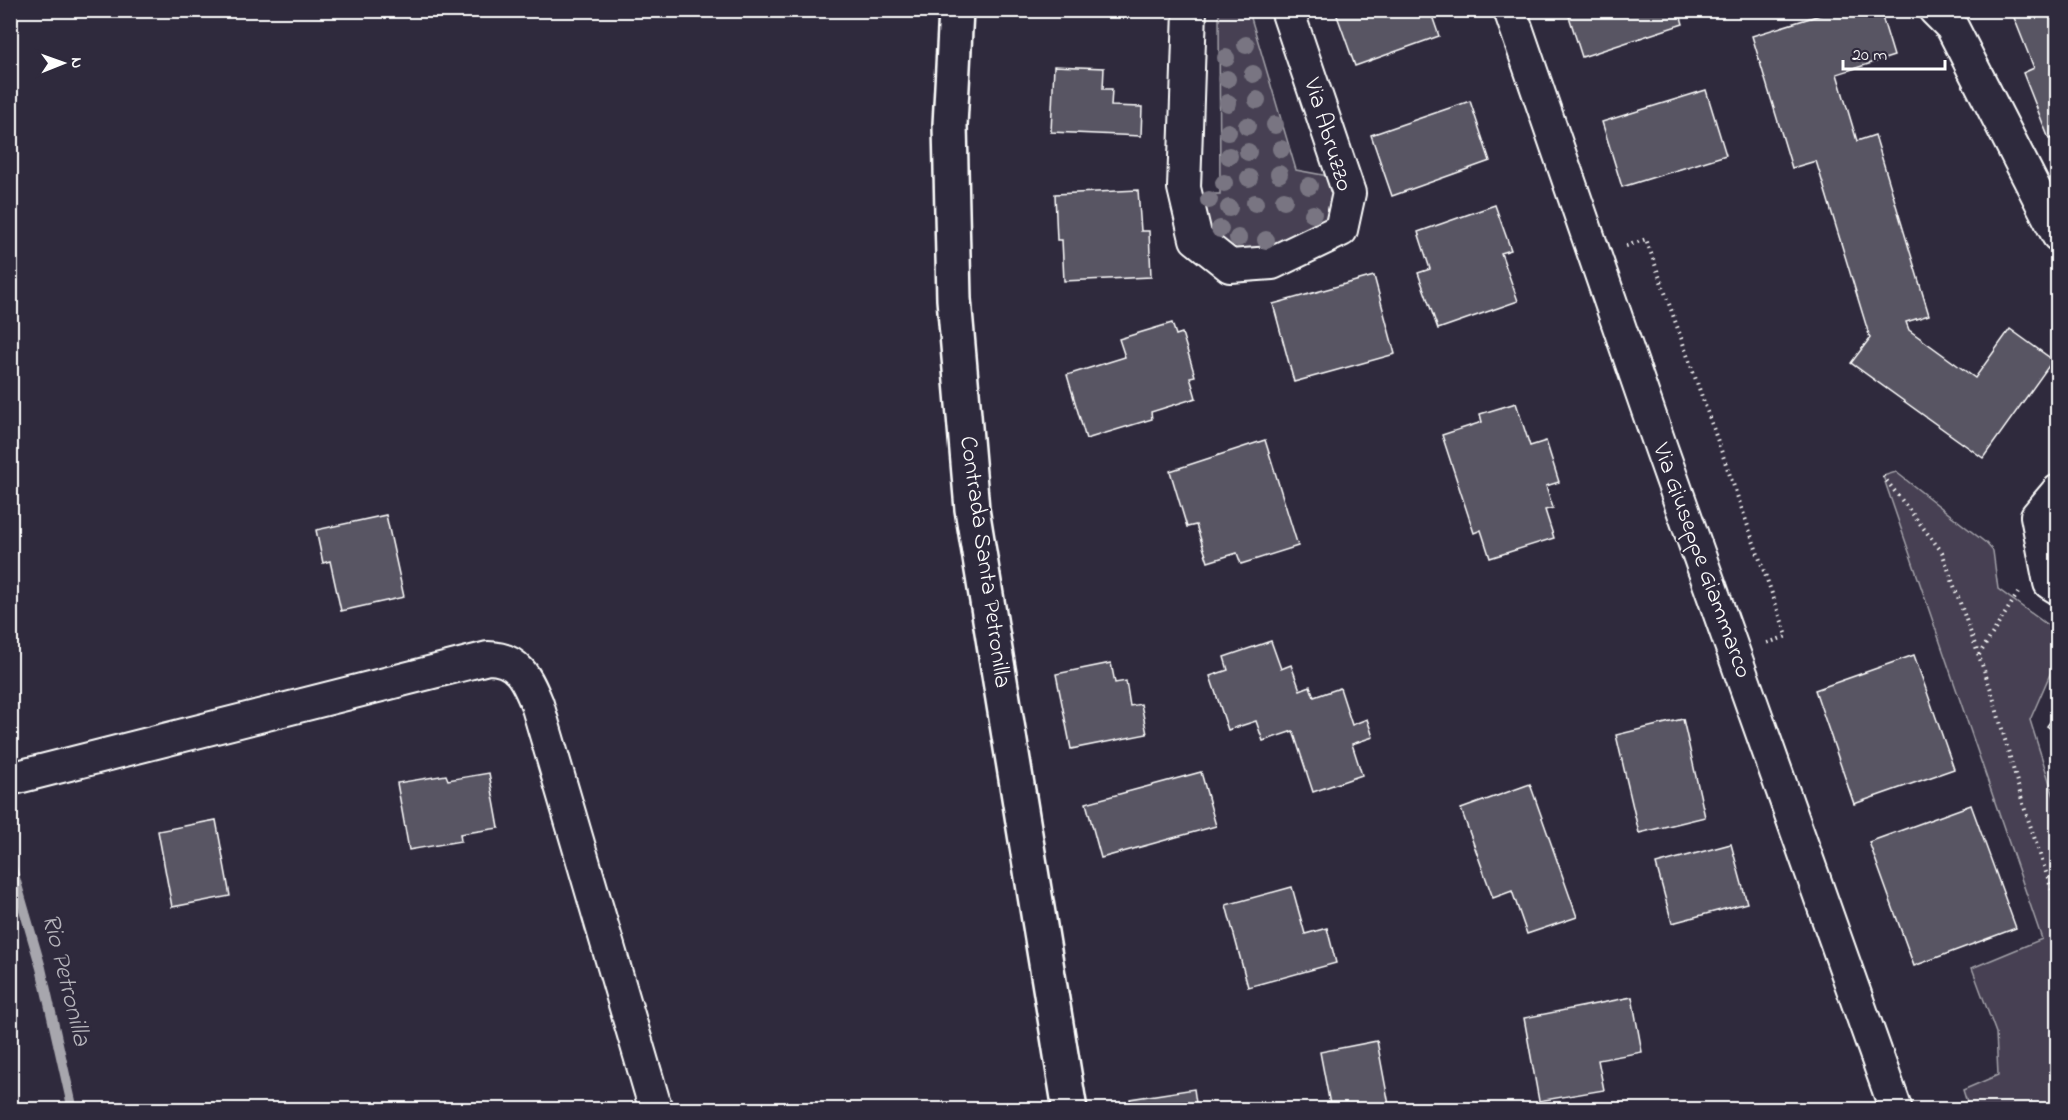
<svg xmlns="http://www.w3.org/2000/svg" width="2068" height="1120" font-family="'Indie Flower',sans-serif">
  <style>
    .green { fill: #464152; stroke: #a2a0a8; stroke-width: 1.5 }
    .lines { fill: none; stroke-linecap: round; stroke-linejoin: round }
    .stream { stroke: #a7a6ad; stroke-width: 10 }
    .building { fill: #595564; stroke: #fff; stroke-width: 1.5 }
    .minor-casing { stroke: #fff; stroke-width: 36 }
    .primary-casing { stroke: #fff; stroke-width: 38 }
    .path { stroke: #fff; stroke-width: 4; stroke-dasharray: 1.5 4.5; stroke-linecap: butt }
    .minor { stroke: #2f2a3d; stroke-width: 32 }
    .primary { stroke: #2f2a3d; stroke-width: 33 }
    .tree { fill: #797582 }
    .labels { text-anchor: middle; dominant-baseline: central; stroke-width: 4.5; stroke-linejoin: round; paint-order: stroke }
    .street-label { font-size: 24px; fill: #fff; stroke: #2f2a3d }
    .water-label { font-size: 26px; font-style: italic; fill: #b6b4bb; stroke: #2f2a3d }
  </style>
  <rect width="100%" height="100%" fill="#2f2a3d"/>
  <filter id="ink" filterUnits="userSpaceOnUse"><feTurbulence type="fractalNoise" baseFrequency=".0167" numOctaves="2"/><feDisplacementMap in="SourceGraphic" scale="12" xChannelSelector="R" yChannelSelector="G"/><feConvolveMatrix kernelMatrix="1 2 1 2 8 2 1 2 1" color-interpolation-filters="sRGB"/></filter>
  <g filter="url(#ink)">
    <g class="green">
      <path d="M1219,11H1249L1296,170L1328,176C1340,205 1327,231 1298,244C1284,250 1254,250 1238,252L1211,233L1203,194H1220Z"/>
      <path d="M1896,472L1986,543L1993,551L1998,589L2057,632V658L2030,720L2057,806V1109H1969L1963,1090L1998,1075L1996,1033L1972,968L2042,939L1883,476Z"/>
    </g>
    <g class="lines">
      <path class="stream" d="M10,861L41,968L73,1110"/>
    </g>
    <g class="building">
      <path d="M1048,10H1139V14Z"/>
      <path d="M1335,10H1430L1439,36L1355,66Z"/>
      <path d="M1567,10H1679L1683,24L1582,57Z"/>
      <path d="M1836,10H1880L1894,56L1837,74L1857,141L1875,135L1929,315L1906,322L1909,330L1975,378L2010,329L2053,360L1983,458L1851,363L1870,338L1816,161L1792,168L1752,36Z"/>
      <path d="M2011,10H2058V136L2049,139L2023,73L2034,68Z"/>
      <path d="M1054,66L1104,68L1103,89H1112L1111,106L1142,107L1141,136L1051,132Z"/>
      <path d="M1706,90L1726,155L1622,187L1602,122Z"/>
      <path d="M1470,101L1490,161L1392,196L1371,135Z"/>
      <path d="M1138,190L1141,231H1149L1151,277L1064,281L1062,240H1057L1055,194Z"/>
      <path d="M1495,205L1511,250L1501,253L1518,301L1438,329L1418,273L1430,269L1418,232Z"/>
      <path d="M1374,276L1395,354L1294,382L1273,304Z"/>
      <path d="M1172,323L1176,335L1182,333L1195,376L1190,377L1196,398L1151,412L1152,419L1086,439L1067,375L1125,357L1119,339Z"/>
      <path d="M1516,403L1530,446L1546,441L1559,482L1546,486L1553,508L1545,510L1554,538L1490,558L1481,530L1474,533L1442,435L1482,422L1480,414Z"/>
      <path d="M1265,440L1298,546L1241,564L1237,553L1208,562L1196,525L1187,527L1170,471Z"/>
      <path d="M386,515L404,597L341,611L330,561L323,563L316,530Z"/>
      <path d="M1271,641L1281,669L1291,665L1300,690L1310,686L1314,697L1340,688L1352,725L1367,719L1373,737L1352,744L1362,775L1313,792L1293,731L1263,741L1256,721L1228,730L1210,676L1228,670L1224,657Z"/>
      <path d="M1914,655L1954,769L1854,804L1815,690Z"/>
      <path d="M1111,663L1115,683L1126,681L1130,706L1141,704L1147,734L1071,749L1056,674Z"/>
      <path d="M2058,711V734L2047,726Z"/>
      <path d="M1683,719L1705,817L1639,833L1616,735Z"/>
      <path d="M1201,772L1216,826L1101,858L1086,803Z"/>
      <path d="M489,773L499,828L460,834L461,841L409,850L397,783L446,775L448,780Z"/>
      <path d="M1530,784L1577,917L1527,934L1512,891L1493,898L1461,809Z"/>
      <path d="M1971,805L2016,928L1914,966L1869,842Z"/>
      <path d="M216,820L230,896L172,907L158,831Z"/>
      <path d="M1731,844L1747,903L1672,923L1656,864Z"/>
      <path d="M1292,887L1305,934L1327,928L1336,963L1248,987L1226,905Z"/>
      <path d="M1632,997L1642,1052L1598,1060L1604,1090L1539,1101L1524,1018Z"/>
      <path d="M1377,1041L1390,1110H1331L1320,1052Z"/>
      <path d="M1194,1089L1197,1110H1131L1130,1099Z"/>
    </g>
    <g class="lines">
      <g class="minor-casing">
        <g id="minor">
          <path d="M1190,10L1184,188L1196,239L1230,266L1272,263L1341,230L1349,193L1287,10"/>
          <path d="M1510,10L1661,448L1896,1110"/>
          <path d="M1935,10L1952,27L2058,235"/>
          <path d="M2058,491L2037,516L2050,583L2058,588"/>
          <path d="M10,779L488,658C518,658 527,679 537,704L656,1110"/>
        </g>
      </g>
      <g class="primary-casing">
        <path id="primary" d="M956,10L950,125L954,299L972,509L1070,1110"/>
      </g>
      <g class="path">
        <path d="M1626,246L1646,239L1787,636L1765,644"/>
        <path d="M1883,476L1942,552L1991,690L2024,807L2058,908"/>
        <path d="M1979,655L2018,593"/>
        <path d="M2057,1110L2058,1109"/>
      </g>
      <use href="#minor" class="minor"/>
      <use href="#primary" class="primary"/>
    </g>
    <g class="tree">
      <circle cx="1246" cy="45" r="9"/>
      <circle cx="1226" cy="58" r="9"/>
      <circle cx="1253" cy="74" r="9"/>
      <circle cx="1227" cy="79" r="9"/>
      <circle cx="1257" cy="100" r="9"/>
      <circle cx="1228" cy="103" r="9"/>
      <circle cx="1275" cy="125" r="9"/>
      <circle cx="1247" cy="126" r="9"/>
      <circle cx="1228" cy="132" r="9"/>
      <circle cx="1281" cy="149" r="9"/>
      <circle cx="1248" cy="152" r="9"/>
      <circle cx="1229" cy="156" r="9"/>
      <circle cx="1279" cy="174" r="9"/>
      <circle cx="1249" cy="178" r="9"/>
      <circle cx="1224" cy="183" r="9"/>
      <circle cx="1309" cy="186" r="9"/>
      <circle cx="1209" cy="200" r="9"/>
      <circle cx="1284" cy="200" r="9"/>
      <circle cx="1255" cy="203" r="9"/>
      <circle cx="1229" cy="208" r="9"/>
      <circle cx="1313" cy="214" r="9"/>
      <circle cx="1220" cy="229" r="9"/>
      <circle cx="1238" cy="238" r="9"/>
      <circle cx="1266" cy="240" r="9"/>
    </g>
  </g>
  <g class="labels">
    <g class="street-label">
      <text transform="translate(1327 135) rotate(73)">Via Abruzzo</text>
      <text transform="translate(1701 561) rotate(70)">Via Giuseppe Giammarco</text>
      <text transform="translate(984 562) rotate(82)">Contrada Santa Petronilla</text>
    </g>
    <g class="water-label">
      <text transform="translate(65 980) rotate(76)">Rio Petronilla</text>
    </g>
  </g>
  <rect width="2068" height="1120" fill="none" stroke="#2f2a3d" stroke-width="36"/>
  <rect x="18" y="18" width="2032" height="1084" fill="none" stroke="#fff" stroke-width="2" filter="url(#ink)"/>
  <g transform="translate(63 63) rotate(89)" stroke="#2f2a3d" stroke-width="4.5" paint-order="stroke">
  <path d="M0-4.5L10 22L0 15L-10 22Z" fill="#ffffff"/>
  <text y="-9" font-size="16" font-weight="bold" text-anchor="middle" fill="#ffffff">N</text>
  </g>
  <path d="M1843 60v9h102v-9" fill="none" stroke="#ffffff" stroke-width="3"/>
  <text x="1852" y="60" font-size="18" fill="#ffffff" stroke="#2f2a3d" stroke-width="4.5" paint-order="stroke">20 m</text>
</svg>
